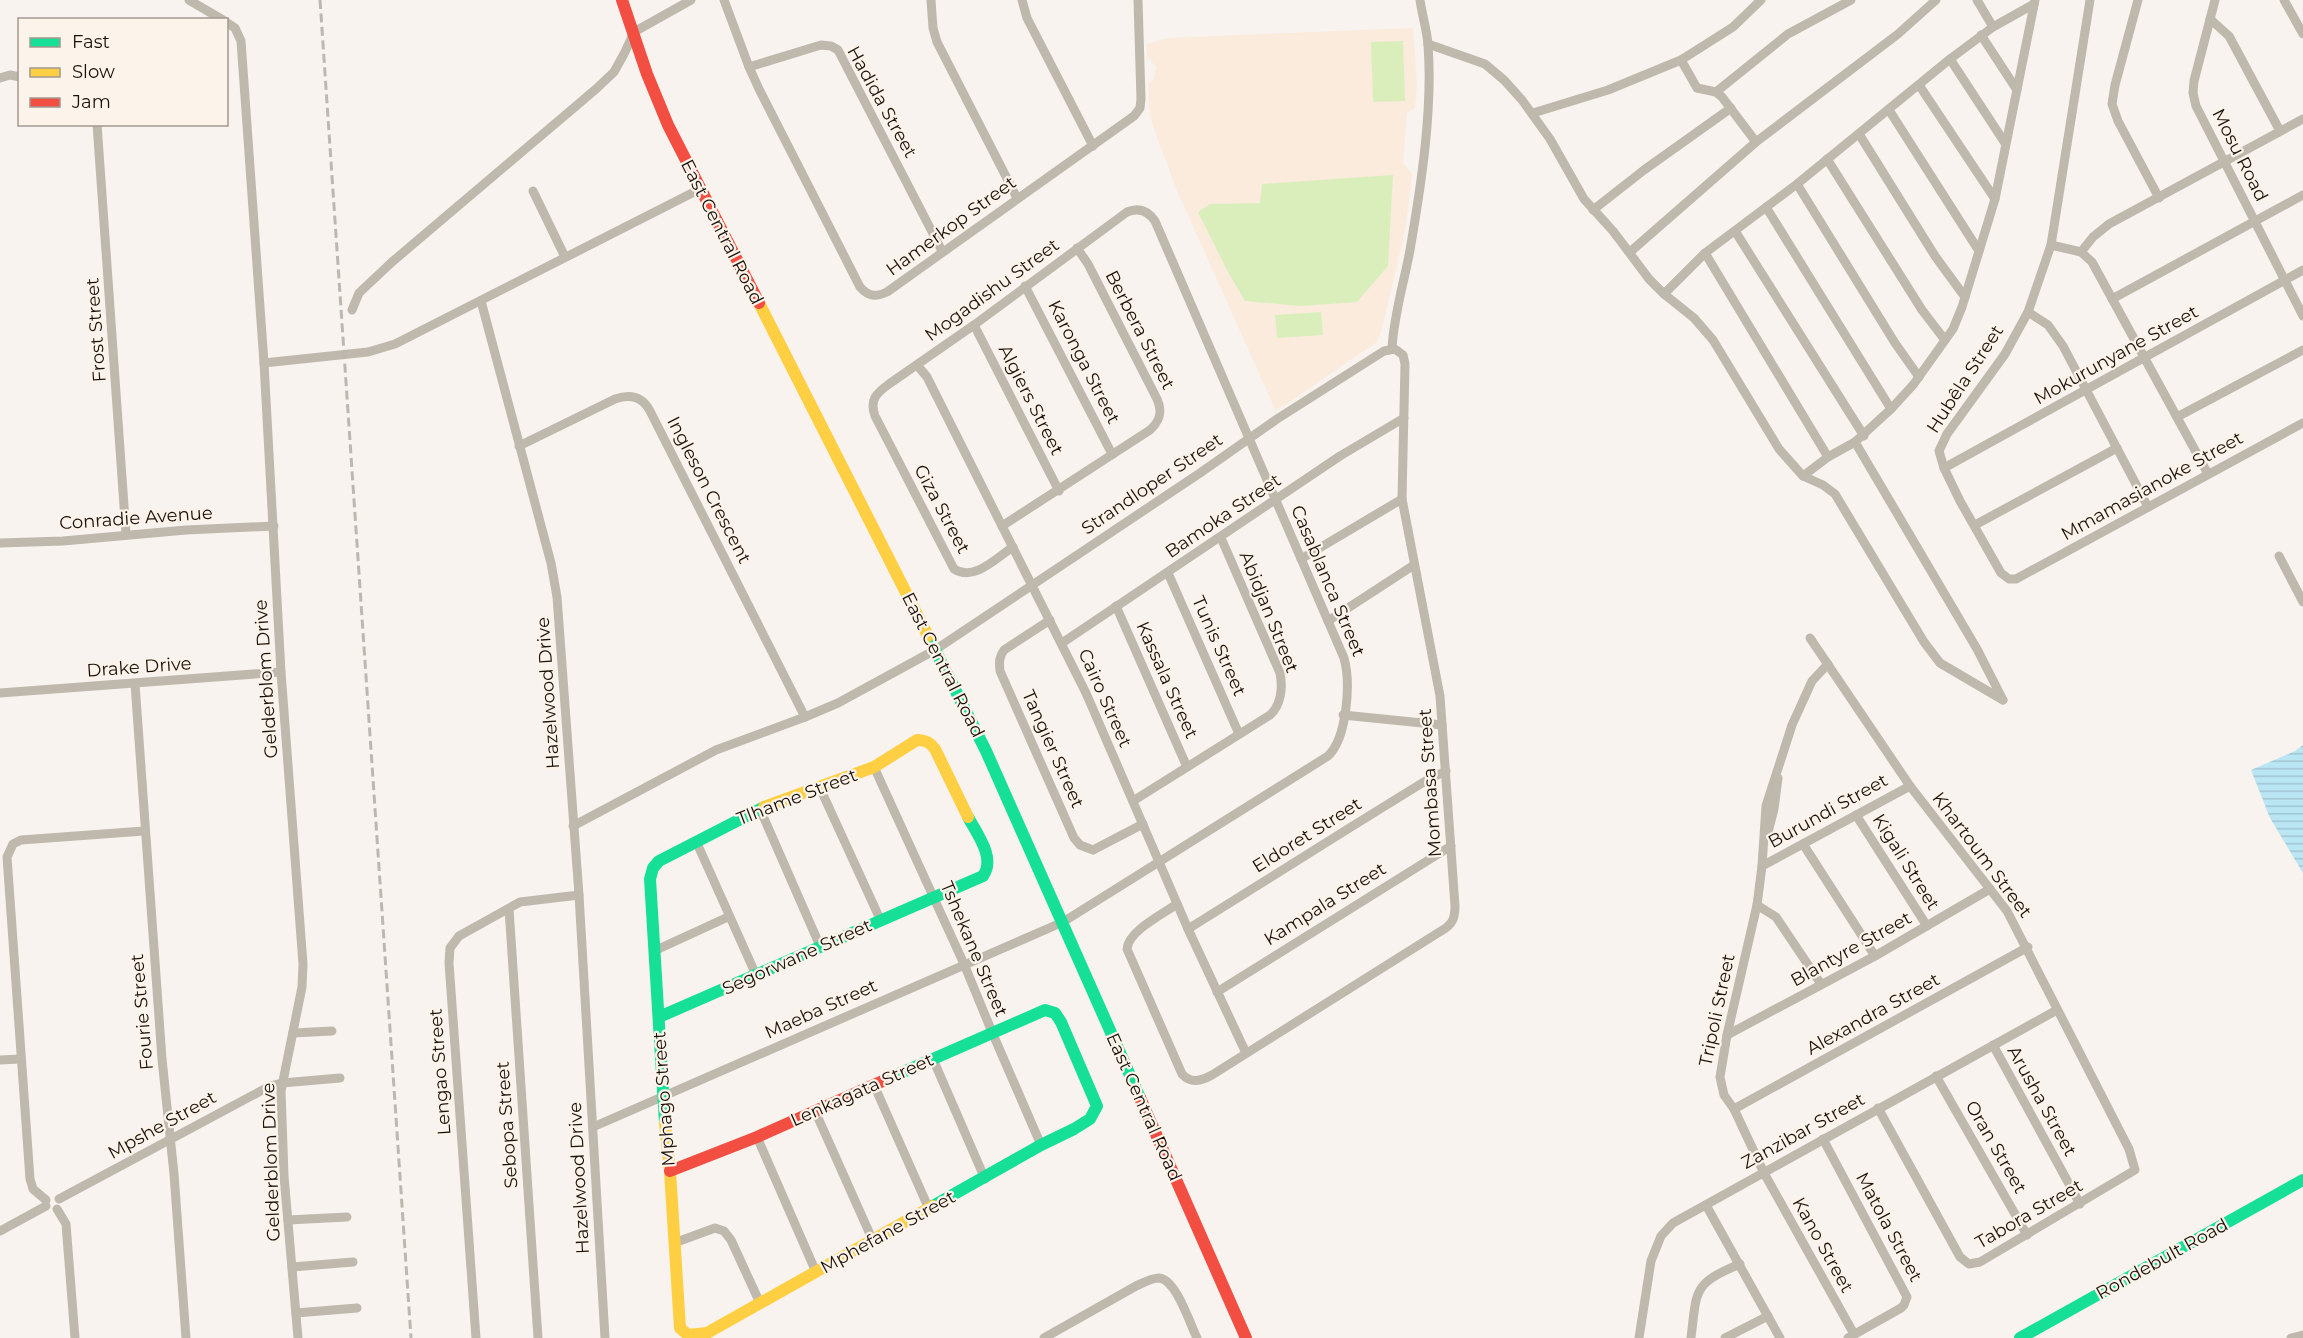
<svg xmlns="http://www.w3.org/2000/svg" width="2303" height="1338" font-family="Montserrat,sans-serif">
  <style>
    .built { fill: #faebdc }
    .grass { fill: #daeebc }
    .water { fill: url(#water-rules) }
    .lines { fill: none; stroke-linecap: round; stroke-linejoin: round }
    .street { stroke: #beb8ad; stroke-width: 9 }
    .fast { stroke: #16e098; stroke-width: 12 }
    .slow { stroke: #ffcf43; stroke-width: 12 }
    .jam { stroke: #f24e42; stroke-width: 12 }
    .rail { stroke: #bcb8b1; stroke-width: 3; stroke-dasharray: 9 4.5; stroke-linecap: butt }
    .labels { text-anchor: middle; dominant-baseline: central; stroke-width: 4.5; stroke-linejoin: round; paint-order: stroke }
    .street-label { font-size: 18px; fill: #1a120a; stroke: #fcf3ea }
  </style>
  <defs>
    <pattern id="water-rules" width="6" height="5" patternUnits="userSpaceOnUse" patternTransform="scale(1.5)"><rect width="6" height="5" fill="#bae6f4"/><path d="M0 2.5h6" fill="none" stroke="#9fc4d0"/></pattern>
  </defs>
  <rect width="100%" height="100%" fill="#f8f3ee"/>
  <path class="built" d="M1413,28L1417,86L1415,108L1407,113L1403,163L1412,174L1405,231L1381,332L1377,342L1371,346L1276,411L1178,193L1152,123L1149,108V84L1154,78L1156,67L1147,56V44L1168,38Z"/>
  <g class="grass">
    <path d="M1403,41L1405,101L1373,102L1371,42Z"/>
    <path d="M1393,175L1388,266L1357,302L1301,306L1245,301L1228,272L1198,212L1210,204L1260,203L1262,184Z"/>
    <path d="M1321,312L1323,335L1277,338L1275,315Z"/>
  </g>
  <path class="water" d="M2303,745V873L2270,818L2251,770L2295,751Z"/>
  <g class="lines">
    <g class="street">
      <path d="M189,0L223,20"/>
      <path d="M724,0L749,67L759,89L860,287C869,297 876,297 887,292L1134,116L1140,108L1141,99L1138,0"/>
      <path d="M931,0L933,28L937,42L1017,198"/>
      <path d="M1022,0L1027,18L1093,146"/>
      <path d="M1977,0L1993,27"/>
      <path d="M2090,0L2051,245L2028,312L2005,354L1947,434L1939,451L1944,468L1960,501L2001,573L2009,579H2016L2303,423"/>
      <path d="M2138,0L2115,85L2112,104L2118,121L2159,198"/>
      <path d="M2215,0L2194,81L2193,93L2196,106L2303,316"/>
      <path d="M2284,0L2303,34"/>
      <path d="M2210,19L2229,36L2280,131"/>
      <path d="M226,22L235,28L241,41L264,363L281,672L303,964L302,987L281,1091L284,1176L298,1338"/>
      <path d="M1981,35L2017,90"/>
      <path d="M1428,44L1485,64L1504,80L1522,100L1550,139L1584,199L1613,231L1649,279L1664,294L1694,318L1713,340L1779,449L1803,476L1828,457L1855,442"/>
      <path d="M1950,59L2005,143"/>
      <path d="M1681,60L1697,88L1716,92L1722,97L1756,142"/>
      <path d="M749,67L821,45L831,46L838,50L942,251"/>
      <path d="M0,78L10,75L20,77"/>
      <path d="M1919,85L1995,199"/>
      <path d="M1716,92L1788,34L1851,0"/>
      <path d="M1889,110L1979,251"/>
      <path d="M1533,113L1608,90L1681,60L1733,27L1761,0"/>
      <path d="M97,124L126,534"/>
      <path d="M1859,134L1935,256L1965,297"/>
      <path d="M1827,159L1922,310L1945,340"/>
      <path d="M1797,184L1895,343L1919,377"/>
      <path d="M533,191L565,257"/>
      <path d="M1766,207L1891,409"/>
      <path d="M1593,210L1644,170L1731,108"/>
      <path d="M1735,231L1864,436"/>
      <path d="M2051,245L2081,252L2092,262L2208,474"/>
      <path d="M1630,252L1756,142L1898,34L1936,0"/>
      <path d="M2081,252L2093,237L2109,224L2303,119"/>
      <path d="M1705,253L1828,457"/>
      <path d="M1025,286L1112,454"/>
      <path d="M1664,294L1705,253L1797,184L1950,59L1993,27L2034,4"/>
      <path d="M2112,299L2303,195"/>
      <path d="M481,301L551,563L557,597L579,895L605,1338"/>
      <path d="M352,310L359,293L392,262L596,89L614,72L625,52L634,32L691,0"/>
      <path d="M2028,312L2048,325L2063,346L2148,507"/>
      <path d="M974,325L1059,491"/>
      <path d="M1392,348C1394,314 1404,283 1410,250C1421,186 1433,109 1428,45C1427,30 1422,15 1420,0"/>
      <path d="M264,363L368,352L395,344L700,189"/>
      <path d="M917,365L927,377L1086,693L1188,929L1246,1053"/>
      <path d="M2177,417L2303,350"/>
      <path d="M519,446L615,399C630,394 642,396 650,411L805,717"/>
      <path d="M1944,468L2303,270"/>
      <path d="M1803,476L1823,485L1835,494L1924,642L1940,663L2003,700"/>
      <path d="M1975,525L2117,448"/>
      <path d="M1002,526L1150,430C1160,421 1163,412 1157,399L1088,264L1077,248"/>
      <path d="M0,543L63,541L186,530L274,526"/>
      <path d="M2279,556L2303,602"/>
      <path d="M1301,559L1402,499"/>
      <path d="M1168,573L1239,734"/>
      <path d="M1116,606L1187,767"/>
      <path d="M1050,620L1004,650C999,657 999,662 1000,671L1074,838L1080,845L1093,850L1143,824"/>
      <path d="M1328,621L1414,565"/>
      <path d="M1810,638L1910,786L2007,911L2129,1149L2135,1170L1980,1262L1969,1264L1960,1257L1878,1108"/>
      <path d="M1062,643L1340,456L1404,418"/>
      <path d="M1828,664L1812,681L1792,725L1766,806L1762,866L1757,905L1727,1035L1720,1077L1724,1095L1734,1109L1764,1173L1854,1334"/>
      <path d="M135,684L162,1059L174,1174L186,1338"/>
      <path d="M0,693L281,672"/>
      <path d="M2003,700L1977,649L1855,442L1891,409L1913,385L1953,329L1962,307L1995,199L2035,0"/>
      <path d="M1343,715L1442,725"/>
      <path d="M874,767L964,964L992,1032L1041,1145"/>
      <path d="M820,788L880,919"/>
      <path d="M1133,801L1270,715C1281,705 1283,688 1280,673L1221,538"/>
      <path d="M760,809L820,946"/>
      <path d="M1856,815L1927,926"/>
      <path d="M573,826L716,750L805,717L838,703L935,650L1200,473L1277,419L1384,351L1395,349L1403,355L1405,364L1402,499L1440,696L1455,906C1455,919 1452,925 1441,931L1212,1075C1201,1081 1191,1084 1182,1074L1127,949C1128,931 1163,914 1177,904"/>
      <path d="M1768,832L1774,809L1778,778"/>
      <path d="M696,841L756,975"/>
      <path d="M1803,844L1875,956"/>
      <path d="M1762,866L1910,786"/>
      <path d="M1757,905L1776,917L1821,984"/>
      <path d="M509,909L538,1338"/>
      <path d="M1188,929L1351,827L1427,780L1446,771"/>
      <path d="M654,951L728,917"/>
      <path d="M1217,992L1451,846"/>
      <path d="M293,1033L332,1031"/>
      <path d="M1727,1035L1875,956L1990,889"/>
      <path d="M1993,1045L2080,1204"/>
      <path d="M933,1059L985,1179"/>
      <path d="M0,1060L20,1059"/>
      <path d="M1936,1076L2027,1235"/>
      <path d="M874,1085L929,1209"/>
      <path d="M1734,1109L2028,947"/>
      <path d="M815,1111L873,1241"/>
      <path d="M593,1127L1063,922L1328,756C1347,738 1351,683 1344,658L1155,221C1148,211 1139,207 1127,212L974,325L889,384C877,393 869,399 875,416L954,569C974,582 996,558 1013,547"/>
      <path d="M757,1137L816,1272"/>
      <path d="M1823,1139L1907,1297L1904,1305L1901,1308L1848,1338"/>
      <path d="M59,1199L270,1086L282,1083L340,1078"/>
      <path d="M46,1200L33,1189L30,1179L7,857L13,844L21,840L144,831"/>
      <path d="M1706,1205L1780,1338"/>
      <path d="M57,1209L66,1224L75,1338"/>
      <path d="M288,1220L347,1217"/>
      <path d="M0,1231L46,1206"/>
      <path d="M674,1243L715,1228L724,1231L731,1240L760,1303"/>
      <path d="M292,1267L353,1262"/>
      <path d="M296,1313L357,1308"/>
      <path d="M476,1338L449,963L450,948L459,936L520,902L579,895"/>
      <path d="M1044,1338L1136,1286C1143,1283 1151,1278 1159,1278C1176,1279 1190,1324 1197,1338"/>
      <path d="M1639,1338L1651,1261L1661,1236L1673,1223L2057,1010"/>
      <path d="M1691,1338C1697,1290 1692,1284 1740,1264"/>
      <path d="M1725,1338L1768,1316"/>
      <path d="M2291,1338L2303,1335"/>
    </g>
    <g class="fast">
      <path d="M928,636L986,751L1140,1098"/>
      <path d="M659,1017L983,876C996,858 977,834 968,817"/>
      <path d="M885,1080L1045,1010L1055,1013L1061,1022L1097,1106L1090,1119L1074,1129L1041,1145L933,1206"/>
      <path d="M665,1123L650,879L653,868L659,861L764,807"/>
      <path d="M2020,1338L2303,1180"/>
    </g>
    <g class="slow">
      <path d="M759,303L928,636"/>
      <path d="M764,807L874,767L917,740C925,740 930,742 935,749L968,817"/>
      <path d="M665,1123L670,1171L680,1328L688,1335L707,1333L933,1206"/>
    </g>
    <g class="jam">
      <path d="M622,0L647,74L668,125L759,303"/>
      <path d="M1140,1098L1246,1338"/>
      <path d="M670,1171L757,1137L885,1080"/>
    </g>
    <path class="rail" d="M320,0L411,1338"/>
  </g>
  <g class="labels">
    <g class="street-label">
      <text transform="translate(882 102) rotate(61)">Hadida Street</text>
      <text transform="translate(2240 155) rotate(63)">Mosu Road</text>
      <text transform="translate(951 226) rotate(-36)">Hamerkop Street</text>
      <text transform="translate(722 232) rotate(63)">East Central Road</text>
      <text transform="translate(992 290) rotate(-36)">Mogadishu Street</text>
      <text transform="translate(96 330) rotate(-94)">Frost Street</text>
      <text transform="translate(1140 330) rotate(63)">Berbera Street</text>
      <text transform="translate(2116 355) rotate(-29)">Mokurunyane Street</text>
      <text transform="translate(1084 362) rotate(63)">Karonga Street</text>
      <text transform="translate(1965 379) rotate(-57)">Hubêla Street</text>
      <text transform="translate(1031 400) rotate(63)">Algiers Street</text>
      <text transform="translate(1152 484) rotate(-34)">Strandloper Street</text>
      <text transform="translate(2152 486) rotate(-29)">Mmamasianoke Street</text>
      <text transform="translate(709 490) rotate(63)">Ingleson Crescent</text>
      <text transform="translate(942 509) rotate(62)">Giza Street</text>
      <text transform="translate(1223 516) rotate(-34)">Bamoka Street</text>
      <text transform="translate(136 518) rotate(-4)">Conradie Avenue</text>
      <text transform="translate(1328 581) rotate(67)">Casablanca Street</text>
      <text transform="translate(1269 612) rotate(68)">Abidjan Street</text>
      <text transform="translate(1219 646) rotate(66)">Tunis Street</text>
      <text transform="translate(943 665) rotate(63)">East Central Road</text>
      <text transform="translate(139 667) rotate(-4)">Drake Drive</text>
      <text transform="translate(266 679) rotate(-94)">Gelderblom Drive</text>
      <text transform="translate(1167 680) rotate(66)">Kassala Street</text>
      <text transform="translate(548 693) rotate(-94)">Hazelwood Drive</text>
      <text transform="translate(1105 698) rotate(66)">Cairo Street</text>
      <text transform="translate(1053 749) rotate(66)">Tangier Street</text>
      <text transform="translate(1430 783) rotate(-94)">Mombasa Street</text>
      <text transform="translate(797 797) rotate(-21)">Tlhame Street</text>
      <text transform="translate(1828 811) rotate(-29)">Burundi Street</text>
      <text transform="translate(1307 835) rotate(-32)">Eldoret Street</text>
      <text transform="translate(1982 855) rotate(53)">Khartoum Street</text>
      <text transform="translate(1906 862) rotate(58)">Kigali Street</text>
      <text transform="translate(1325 904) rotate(-32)">Kampala Street</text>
      <text transform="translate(974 949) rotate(67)">Tshekane Street</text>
      <text transform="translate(1851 949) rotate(-29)">Blantyre Street</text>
      <text transform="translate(797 957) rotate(-24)">Segorwane Street</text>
      <text transform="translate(821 1009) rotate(-24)">Maeba Street</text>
      <text transform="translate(1717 1010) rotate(-78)">Tripoli Street</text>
      <text transform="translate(142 1012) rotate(-95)">Fourie Street</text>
      <text transform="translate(1873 1014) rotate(-29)">Alexandra Street</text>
      <text transform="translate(440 1072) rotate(-94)">Lengao Street</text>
      <text transform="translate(862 1090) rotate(-24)">Lenkagata Street</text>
      <text transform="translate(664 1099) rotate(-94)">Mphago Street</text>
      <text transform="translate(2042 1101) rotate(61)">Arusha Street</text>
      <text transform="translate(1144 1107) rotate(66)">East Central Road</text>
      <text transform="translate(162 1125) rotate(-29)">Mpshe Street</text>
      <text transform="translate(507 1125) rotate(-94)">Sebopa Street</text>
      <text transform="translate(1803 1131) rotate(-29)">Zanzibar Street</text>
      <text transform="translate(1996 1147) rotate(60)">Oran Street</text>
      <text transform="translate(271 1162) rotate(-92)">Gelderblom Drive</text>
      <text transform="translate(579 1178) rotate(-93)">Hazelwood Drive</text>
      <text transform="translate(2029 1214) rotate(-30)">Tabora Street</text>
      <text transform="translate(1889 1227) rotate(62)">Matola Street</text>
      <text transform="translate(888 1232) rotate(-29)">Mphefane Street</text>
      <text transform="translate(1823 1245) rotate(61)">Kano Street</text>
      <text transform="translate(2162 1259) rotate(-29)">Rondebult Road</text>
    </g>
  </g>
  <rect x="18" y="18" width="210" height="108" fill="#fcf3ea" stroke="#a29990" stroke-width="1.5"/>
  <rect x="30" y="38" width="30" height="9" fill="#16e098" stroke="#a29990" stroke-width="1.5"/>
  <text x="72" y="48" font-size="18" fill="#1a120a">Fast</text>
  <rect x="30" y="68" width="30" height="9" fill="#ffcf43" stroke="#a29990" stroke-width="1.5"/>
  <text x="72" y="78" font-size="18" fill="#1a120a">Slow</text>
  <rect x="30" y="98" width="30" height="9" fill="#f24e42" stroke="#a29990" stroke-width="1.5"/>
  <text x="72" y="108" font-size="18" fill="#1a120a">Jam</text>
</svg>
